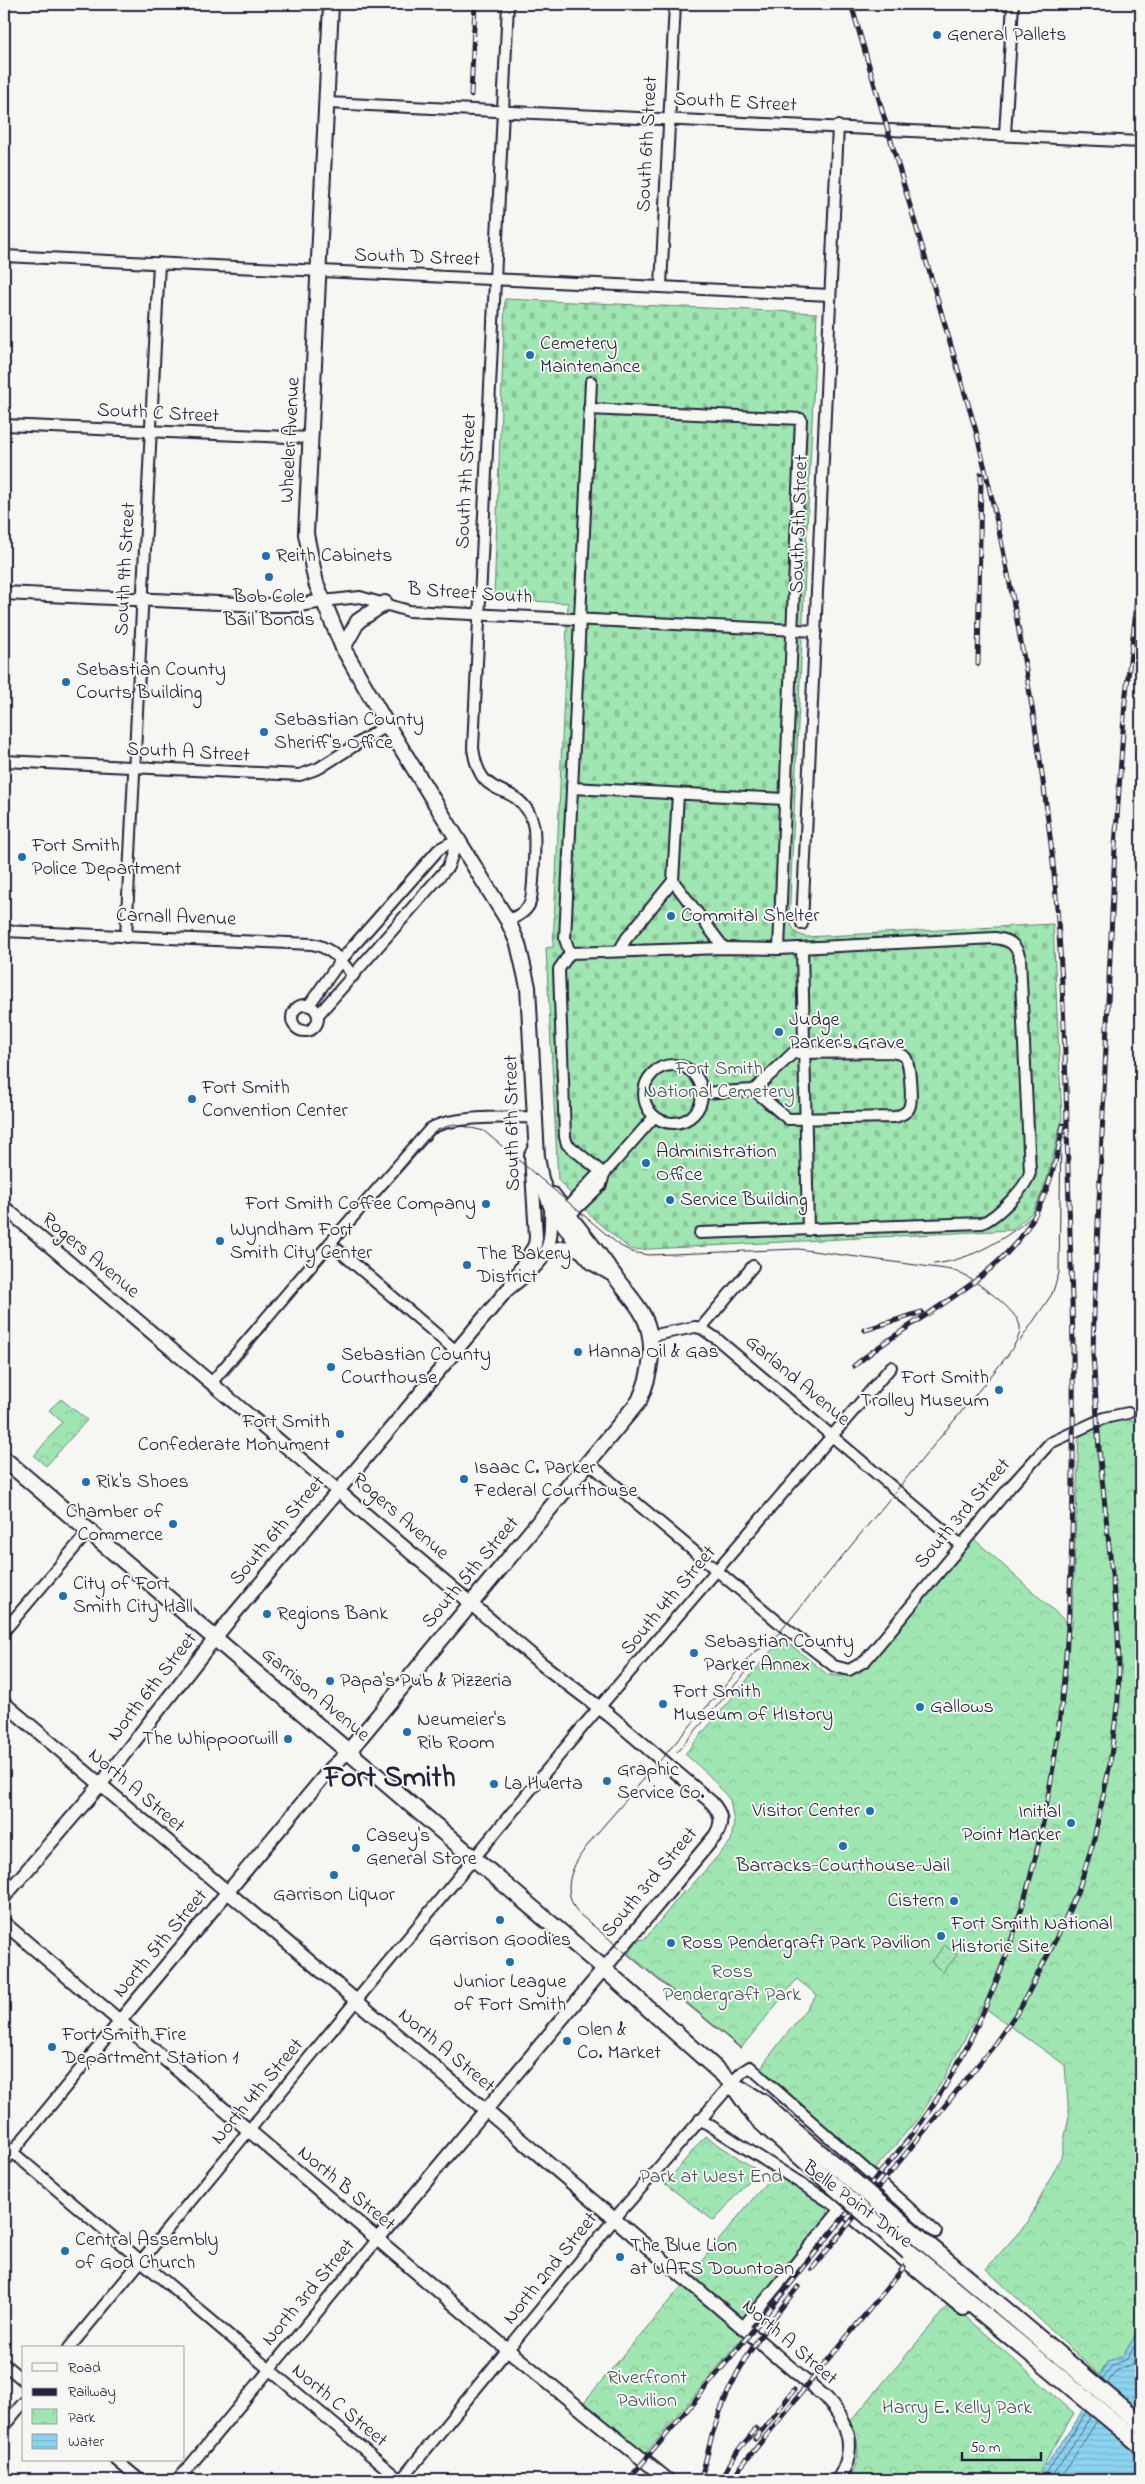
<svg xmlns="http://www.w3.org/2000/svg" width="1145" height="2484" font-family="'Indie Flower',sans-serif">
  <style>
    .cemetery { fill: url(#cemetery-stones); stroke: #618476 }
    .park { fill: url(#park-crowns); stroke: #618476 }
    .garden { fill: url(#garden-dots); stroke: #618476 }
    .water { fill: url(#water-rules); stroke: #628ca6 }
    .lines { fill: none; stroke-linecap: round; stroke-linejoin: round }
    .shore { stroke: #4c6983; stroke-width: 1 }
    .minor-casing { stroke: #22223b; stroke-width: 14 }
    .tertiary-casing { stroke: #22223b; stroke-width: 16 }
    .secondary-casing { stroke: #22223b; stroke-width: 18 }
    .primary-casing { stroke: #22223b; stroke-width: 19 }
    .trunk-casing { stroke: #22223b; stroke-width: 20 }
    .minor { stroke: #f6f6f2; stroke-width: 10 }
    .tertiary { stroke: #f6f6f2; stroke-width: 12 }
    .secondary { stroke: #f6f6f2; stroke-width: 14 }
    .primary { stroke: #f6f6f2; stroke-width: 15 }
    .trunk { stroke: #f6f6f2; stroke-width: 16 }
    .tram { stroke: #22223b; stroke-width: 1 }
    .rail-casing { stroke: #22223b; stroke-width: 5 }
    .rail { stroke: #f6f6f2; stroke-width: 3; stroke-dasharray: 9; stroke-linecap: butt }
    .trunk-bridge-casing { stroke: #22223b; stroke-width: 20; stroke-linecap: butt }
    .trunk-bridge { stroke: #f6f6f2; stroke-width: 16 }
    .poi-dot { fill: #1f6fb2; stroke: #f6f6f2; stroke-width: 2 }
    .labels { text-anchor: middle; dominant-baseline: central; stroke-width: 4; stroke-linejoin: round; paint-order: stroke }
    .poi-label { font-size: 20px; fill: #22223b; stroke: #f6f6f2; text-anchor: start }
    .street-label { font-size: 20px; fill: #22223b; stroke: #f6f6f2 }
    .park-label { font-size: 20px; fill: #425359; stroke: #f6f6f2 }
    .town-label { font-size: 30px; font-weight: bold; fill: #22223b; stroke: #f6f6f2 }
  </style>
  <defs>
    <pattern id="cemetery-stones" width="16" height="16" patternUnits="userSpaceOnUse" patternTransform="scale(1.25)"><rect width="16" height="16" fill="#a0e6b2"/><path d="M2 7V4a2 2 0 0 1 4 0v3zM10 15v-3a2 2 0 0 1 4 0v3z" fill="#8ac59a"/></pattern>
    <pattern id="park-crowns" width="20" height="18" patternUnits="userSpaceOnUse" patternTransform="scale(1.25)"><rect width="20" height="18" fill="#a0e6b2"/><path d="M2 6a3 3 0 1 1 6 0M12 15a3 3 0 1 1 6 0" fill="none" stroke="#8ac59a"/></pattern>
    <pattern id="garden-dots" width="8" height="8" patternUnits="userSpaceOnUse" patternTransform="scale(1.25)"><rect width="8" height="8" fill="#a0e6b2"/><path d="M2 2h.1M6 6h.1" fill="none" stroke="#8ac59a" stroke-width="1.8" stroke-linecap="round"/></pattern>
    <pattern id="water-rules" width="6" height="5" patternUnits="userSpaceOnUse" patternTransform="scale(1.25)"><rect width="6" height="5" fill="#8cd3ee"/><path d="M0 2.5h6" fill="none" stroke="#78b5cd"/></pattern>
  </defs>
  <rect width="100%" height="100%" fill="#f6f6f2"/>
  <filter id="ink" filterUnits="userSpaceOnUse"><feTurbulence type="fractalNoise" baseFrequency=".02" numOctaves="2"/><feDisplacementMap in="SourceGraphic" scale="10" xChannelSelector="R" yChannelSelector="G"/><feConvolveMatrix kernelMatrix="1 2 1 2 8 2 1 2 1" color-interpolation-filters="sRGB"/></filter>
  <g filter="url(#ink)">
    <path class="cemetery" d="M505,299L817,313L789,921L796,933L806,937L1053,924L1062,1120L1045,1186L1033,1212L1012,1230L631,1250L595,1220L558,1180L546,948L553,947L568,603L494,599Z"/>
    <g class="park">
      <path d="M61,1399L87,1420L46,1466L34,1456L62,1422L49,1410Z"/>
      <path d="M1120,1419L1141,1421V2326L1123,2356L1108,2361L1099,2375L986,2269L1028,2222L1061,2157L1069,2116L1065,2065L982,2006L944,2078L920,2116L875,2169L762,2070L764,2063L817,1995L797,1979L741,2048L628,1953L638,1940L645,1939L684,1891L686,1892L731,1841L734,1822L730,1800L709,1775L685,1754L782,1638L828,1675L841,1676L860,1673L974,1539L1072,1627L1079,1435Z"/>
      <path d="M705,2136L757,2170L714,2221L665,2184Z"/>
      <path d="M774,2173L826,2206L828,2215L743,2317L691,2274Z"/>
      <path d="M686,2287L744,2336L646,2453L584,2402L680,2288Z"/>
      <path d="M950,2303L1074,2413L1035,2480H849C861,2459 860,2443 851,2421Z"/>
    </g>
    <path class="garden" d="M945,1945L957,1955L943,1972L931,1962Z"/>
    <path class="water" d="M1141,2326V2480H1036L1078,2418L1108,2361L1123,2356Z"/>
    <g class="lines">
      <g class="shore">
        <path d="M1102,2379L1112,2366L1127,2359L1141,2336"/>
        <path d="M1107,2384L1116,2371L1132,2364L1141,2348"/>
        <path d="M1042,2480L1086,2412"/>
        <path d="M1050,2480L1091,2416"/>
        <path d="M1059,2480L1097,2421"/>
      </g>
      <g class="minor-casing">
        <g id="minor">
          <path d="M327,103L1141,142"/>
          <path d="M1005,134L1013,4"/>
          <path d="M4,256L830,295"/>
          <path d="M661,286L675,4"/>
          <path d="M589,409L801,419L779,949"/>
          <path d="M4,425L310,438"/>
          <path d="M323,601L360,597L409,611L816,631"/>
          <path d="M4,761L300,775L319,768L387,725"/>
          <path d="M572,788L785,799"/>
          <path d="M673,881L724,948"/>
          <path d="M508,921C515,917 525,913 529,905C534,897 535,840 534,829C533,823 531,816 528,811C509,781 480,801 473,748L508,4"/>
          <path d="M802,924L838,126"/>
          <path d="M4,931L312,944C331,947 342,961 353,976"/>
          <path d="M126,937L159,263"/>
          <path d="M802,948L808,1230"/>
          <path d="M619,951L626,939L673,881L678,794"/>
          <path d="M570,953L724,948L779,949L995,938C1010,940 1016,944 1020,958L1030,1172C1027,1187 997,1217 982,1223L700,1233"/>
          <path d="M570,953L565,939L591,382"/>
          <path d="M570,953L559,969L565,1137L567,1144L604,1174"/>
          <circle cx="305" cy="1018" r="13"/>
          <path d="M309,1005L341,960L439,849L458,839"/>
          <path d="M318,1015L448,867L458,839"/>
          <circle cx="673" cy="1094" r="29"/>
          <path d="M702,1093L754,1090L793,1053L890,1052C895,1053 901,1053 905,1057C910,1062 912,1097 910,1105C909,1112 902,1115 895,1117L788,1119L754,1090"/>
          <path d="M565,1210L595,1177L604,1174L654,1117"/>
          <path d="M570,1215L601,1185L604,1174"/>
          <path d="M330,1243L456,1351"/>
          <path d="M701,1328L753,1266"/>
          <path d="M650,1336L695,1327L701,1328L717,1339L961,1545"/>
          <path d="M212,1382L330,1243L430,1129C452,1115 509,1118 536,1117"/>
          <path d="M589,1463L784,1627L834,1666L849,1670L865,1661L1010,1487L1050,1443L1104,1418L1128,1413"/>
          <path d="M4,1631L89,1531"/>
          <path d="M700,2119L841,2209L963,2310"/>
          <path d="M4,2145L400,2480"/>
          <path d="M4,2162L119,2022"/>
          <path d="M743,2327L845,2204"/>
          <path d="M69,2348L585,1724L891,1367"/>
          <path d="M4,2364L24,2381"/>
          <path d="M4,2426L24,2402"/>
          <path d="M116,2460L140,2480"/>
          <path d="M178,2480L377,2240"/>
          <path d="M401,2480L621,2211L742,2072L750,2067L936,2232"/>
        </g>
      </g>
      <g class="tertiary-casing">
        <g id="tertiary">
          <path d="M4,593L264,605H299L323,601"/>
          <path d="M4,1207L543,1665L609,1715L711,1802C721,1813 724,1822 715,1836L377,2240"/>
          <path d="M547,1252C561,1246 571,1245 584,1253"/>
          <path d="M511,1284L535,1245L536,1237L531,1155L534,1149"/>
          <path d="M4,1703L825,2397C849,2422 858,2449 838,2480"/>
          <path d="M4,1897L100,1785L231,1618L507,1290C549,1256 552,1256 551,1202"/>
          <path d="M4,1923L508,2350L668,2480"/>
          <path d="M119,2022L331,1768L348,1752"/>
        </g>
      </g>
      <g class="secondary-casing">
        <g id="secondary">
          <path d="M331,4L306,534L316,583L343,648L387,725L508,921L518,944L528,987L537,1157L541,1179L551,1206L584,1253L593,1263L614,1275"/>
          <path d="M343,648L358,621L385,603"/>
          <path d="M348,1752L639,1401C651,1375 657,1342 643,1315C635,1300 623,1289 614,1275C595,1247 573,1222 553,1195"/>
        </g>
      </g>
      <g class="primary-casing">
        <path id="primary" d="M4,1459L603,1968L732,2083"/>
      </g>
      <g class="trunk-casing">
        <g id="trunk">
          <path d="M732,2083L755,2116L768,2128"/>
          <path d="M740,2089L763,2103L778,2117"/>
          <path d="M922,2240L1141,2424"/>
          <path d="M909,2252L1141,2445"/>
        </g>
      </g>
      <use href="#minor" class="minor"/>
      <use href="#tertiary" class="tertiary"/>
      <use href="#secondary" class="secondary"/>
      <use href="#primary" class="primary"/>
      <use href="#trunk" class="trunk"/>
      <g class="tram">
        <path d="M934,1264C972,1260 1007,1238 1035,1214"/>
        <path d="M1020,1341L1052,1294L1059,1273L1061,1135"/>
        <path d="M228,1375L426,1140L437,1130L454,1124L484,1131L619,1245L632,1252L648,1255L798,1249L938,1268C946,1269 954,1270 961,1274C975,1280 1019,1311 1020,1327C1021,1336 1013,1347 1008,1355L784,1627L768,1645L754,1652L599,1831C579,1855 556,1883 578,1913L740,2048"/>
        <path d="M677,1752L754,1663"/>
      </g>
      <g class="rail-casing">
        <g id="rail">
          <path d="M471,95L475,4"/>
          <path d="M978,664L981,474"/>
          <path d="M865,1330L922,1312"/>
          <path d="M854,1366C905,1323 972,1294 1015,1244C1044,1211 1056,1166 1063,1125"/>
          <path d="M812,2269L991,2049L1021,2007L1061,1929L1080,1885L1094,1839L1110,1764L1118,1699L1119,1666L1118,1632L1099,1449L1093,1354L1094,1313L1115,847L1125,702L1136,611L1141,483"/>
          <path d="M755,2439L794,2390"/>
          <path d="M628,2480C704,2391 778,2300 851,2208C871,2182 894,2158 914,2132C943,2094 966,2051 985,2008C1076,1805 1074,1566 1073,1348C1072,1289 1070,1230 1068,1172C1066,1065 1063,959 1052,853C1036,711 1010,570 976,431L851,4"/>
          <path d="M700,2480C706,2464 708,2448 713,2432C732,2371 759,2335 798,2287"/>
          <path d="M720,2480L739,2449L756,2429"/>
          <path d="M730,2480L904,2267"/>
        </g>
      </g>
      <use href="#rail" class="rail"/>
      <g class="trunk-bridge-casing">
        <g id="trunk-bridge">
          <path d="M778,2117L922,2240"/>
          <path d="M768,2128L909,2252"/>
        </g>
      </g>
      <use href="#trunk-bridge" class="trunk-bridge"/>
    </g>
  </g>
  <g class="poi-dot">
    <circle cx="937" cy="35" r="5"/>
    <circle cx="530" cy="355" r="5"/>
    <circle cx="266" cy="556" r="5"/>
    <circle cx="269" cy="577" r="5"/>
    <circle cx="66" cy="682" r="5"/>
    <circle cx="264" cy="732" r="5"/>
    <circle cx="22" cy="857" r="5"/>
    <circle cx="671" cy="916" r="5"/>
    <circle cx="779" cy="1032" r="5"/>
    <circle cx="192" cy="1099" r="5"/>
    <circle cx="646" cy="1163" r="5"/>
    <circle cx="670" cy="1200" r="5"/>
    <circle cx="486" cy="1204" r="5"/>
    <circle cx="220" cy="1241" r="5"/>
    <circle cx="467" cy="1265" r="5"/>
    <circle cx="578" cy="1352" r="5"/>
    <circle cx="331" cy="1367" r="5"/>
    <circle cx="999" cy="1390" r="5"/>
    <circle cx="340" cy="1434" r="5"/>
    <circle cx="464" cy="1479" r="5"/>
    <circle cx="86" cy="1482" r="5"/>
    <circle cx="173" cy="1524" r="5"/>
    <circle cx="63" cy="1596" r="5"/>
    <circle cx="267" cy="1614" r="5"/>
    <circle cx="694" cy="1653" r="5"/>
    <circle cx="330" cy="1681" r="5"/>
    <circle cx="663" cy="1704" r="5"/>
    <circle cx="920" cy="1707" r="5"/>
    <circle cx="407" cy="1732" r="5"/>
    <circle cx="288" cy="1739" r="5"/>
    <circle cx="607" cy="1781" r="5"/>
    <circle cx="494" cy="1784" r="5"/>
    <circle cx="870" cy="1811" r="5"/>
    <circle cx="1071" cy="1823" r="5"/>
    <circle cx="843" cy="1846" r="5"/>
    <circle cx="356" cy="1848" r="5"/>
    <circle cx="334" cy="1875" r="5"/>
    <circle cx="954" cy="1901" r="5"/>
    <circle cx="500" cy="1920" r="5"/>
    <circle cx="941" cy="1936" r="5"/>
    <circle cx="671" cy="1943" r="5"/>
    <circle cx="510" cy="1962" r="5"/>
    <circle cx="567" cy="2041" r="5"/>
    <circle cx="52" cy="2047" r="5"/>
    <circle cx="65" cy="2251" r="5"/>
    <circle cx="620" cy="2257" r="5"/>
  </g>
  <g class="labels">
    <g class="poi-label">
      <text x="947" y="35">General Pallets</text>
      <text x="540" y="344">Cemetery<tspan x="540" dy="23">Maintenance</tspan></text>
      <text x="276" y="556">Reith Cabinets</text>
      <text x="269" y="597" text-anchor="middle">Bob Cole<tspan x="269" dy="23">Bail Bonds</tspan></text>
      <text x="76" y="670">Sebastian County<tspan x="76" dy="23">Courts Building</tspan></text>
      <text x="274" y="720">Sebastian County<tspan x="274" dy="23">Sheriff's Office</tspan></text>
      <text x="32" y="846">Fort Smith<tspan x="32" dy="23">Police Department</tspan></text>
      <text x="681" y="916">Commital Shelter</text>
      <text x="789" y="1020">Judge<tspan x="789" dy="23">Parker's Grave</tspan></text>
      <text x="202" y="1088">Fort Smith<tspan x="202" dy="23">Convention Center</tspan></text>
      <text x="656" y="1152">Administration<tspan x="656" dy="23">Office</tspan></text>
      <text x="680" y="1200">Service Building</text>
      <text x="476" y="1204" text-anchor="end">Fort Smith Coffee Company</text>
      <text x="230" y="1230">Wyndham Fort<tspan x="230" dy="23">Smith City Center</tspan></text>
      <text x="477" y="1254">The Bakery<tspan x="477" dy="23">District</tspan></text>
      <text x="588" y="1352">Hanna Oil &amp; Gas</text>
      <text x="341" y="1355">Sebastian County<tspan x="341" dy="23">Courthouse</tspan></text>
      <text x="989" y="1378" text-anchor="end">Fort Smith<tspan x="989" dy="23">Trolley Museum</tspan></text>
      <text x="330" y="1422" text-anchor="end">Fort Smith<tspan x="330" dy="23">Confederate Monument</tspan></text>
      <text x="474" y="1468">Isaac C. Parker<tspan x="474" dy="23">Federal Courthouse</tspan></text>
      <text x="96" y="1482">Rik's Shoes</text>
      <text x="163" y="1512" text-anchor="end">Chamber of<tspan x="163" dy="23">Commerce</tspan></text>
      <text x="73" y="1584">City of Fort<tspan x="73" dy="23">Smith City Hall</tspan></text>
      <text x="277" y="1614">Regions Bank</text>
      <text x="704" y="1642">Sebastian County<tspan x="704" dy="23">Parker Annex</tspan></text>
      <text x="340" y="1681">Papa's Pub &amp; Pizzeria</text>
      <text x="673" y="1692">Fort Smith<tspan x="673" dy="23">Museum of HIstory</tspan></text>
      <text x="930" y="1707">Gallows</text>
      <text x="417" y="1720">Neumeier's<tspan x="417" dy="23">Rib Room</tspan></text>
      <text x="278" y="1739" text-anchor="end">The Whippoorwill</text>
      <text x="617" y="1770">Graphic<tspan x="617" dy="23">Service Co.</tspan></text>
      <text x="504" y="1784">La Huerta</text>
      <text x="860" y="1811" text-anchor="end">Visitor Center</text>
      <text x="1061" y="1812" text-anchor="end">Initial<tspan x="1061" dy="23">Point Marker</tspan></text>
      <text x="366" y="1836">Casey's<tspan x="366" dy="23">General Store</tspan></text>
      <text x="843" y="1866" text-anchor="middle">Barracks-Courthouse-Jail</text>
      <text x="334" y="1895" text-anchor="middle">Garrison Liquor</text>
      <text x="944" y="1901" text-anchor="end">Cistern</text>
      <text x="951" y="1924">Fort Smith National<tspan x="951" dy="23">Historic Site</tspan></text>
      <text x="500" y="1940" text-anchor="middle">Garrison Goodies</text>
      <text x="681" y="1943">Ross Pendergraft Park Pavilion</text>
      <text x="510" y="1982" text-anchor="middle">Junior League<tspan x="510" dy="23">of Fort Smith</tspan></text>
      <text x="577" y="2030">Olen &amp;<tspan x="577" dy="23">Co. Market</tspan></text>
      <text x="62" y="2035">Fort Smith Fire<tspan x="62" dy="23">Department Station 1</tspan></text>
      <text x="75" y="2240">Central Assembly<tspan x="75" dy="23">of God Church</tspan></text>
      <text x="630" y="2246">The Blue Lion<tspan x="630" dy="23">at UAFS Downtoan</tspan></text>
    </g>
    <g class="street-label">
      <text transform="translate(735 103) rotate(3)">South E Street</text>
      <text transform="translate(648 144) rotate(-87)">South 6th Street</text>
      <text transform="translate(417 258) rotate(2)">South D Street</text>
      <text transform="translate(158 414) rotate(3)">South C Street</text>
      <text transform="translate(291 440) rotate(-87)">Wheeler Avenue</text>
      <text transform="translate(467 481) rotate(-87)">South 7th Street</text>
      <text transform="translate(800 524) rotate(-88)">South 5th Street</text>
      <text transform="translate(126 569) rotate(-87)">South 9th Street</text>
      <text transform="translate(470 594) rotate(4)">B Street South</text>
      <text transform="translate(188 753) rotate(3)">South A Street</text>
      <text transform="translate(176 918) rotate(2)">Carnall Avenue</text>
      <text transform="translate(513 1123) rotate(-91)">South 6th Street</text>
      <text transform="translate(90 1256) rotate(40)">Rogers Avenue</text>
      <text transform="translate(797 1381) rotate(40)">Garland Avenue</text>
      <text transform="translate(963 1514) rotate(-50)">South 3rd Street</text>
      <text transform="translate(400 1517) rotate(41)">Rogers Avenue</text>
      <text transform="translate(278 1531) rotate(-50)">South 6th Street</text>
      <text transform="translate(471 1573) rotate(-50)">South 5th Street</text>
      <text transform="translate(669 1601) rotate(-50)">South 4th Street</text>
      <text transform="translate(153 1687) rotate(-52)">North 6th Street</text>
      <text transform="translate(315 1695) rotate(40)">Garrison Avenue</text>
      <text transform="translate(136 1791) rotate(40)">North A Street</text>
      <text transform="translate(650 1883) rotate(-50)">South 3rd Street</text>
      <text transform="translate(161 1944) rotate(-50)">North 5th Street</text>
      <text transform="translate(446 2051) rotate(40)">North A Street</text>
      <text transform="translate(258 2092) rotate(-50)">North 4th Street</text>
      <text transform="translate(346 2189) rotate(40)">North B Street</text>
      <text transform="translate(857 2205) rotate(37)">Belle Point Drive</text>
      <text transform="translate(551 2269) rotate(-51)">North 2nd Street</text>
      <text transform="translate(309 2293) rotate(-50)">North 3rd Street</text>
      <text transform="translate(789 2343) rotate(41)">North A Street</text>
      <text transform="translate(339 2406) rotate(40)">North C Street</text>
    </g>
    <g class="park-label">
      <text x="719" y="1069">Fort Smith<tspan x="719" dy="23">National Cemetery</tspan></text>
      <text x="732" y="1972">Ross<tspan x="732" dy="23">Pendergraft Park</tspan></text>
      <text x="711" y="2177">Park at West End</text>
      <text x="647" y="2378">Riverfront<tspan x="647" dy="23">Pavilion</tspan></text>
      <text x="957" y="2408">Harry E. Kelly Park</text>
    </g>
    <g class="town-label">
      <text x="390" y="1779">Fort Smith</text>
    </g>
  </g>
  <rect width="1145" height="2484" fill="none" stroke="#f6f6f2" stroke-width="20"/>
  <rect x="10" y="10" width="1125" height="2464" fill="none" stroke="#22223b" stroke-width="2" filter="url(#ink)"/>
  <rect x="22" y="2346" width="162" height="115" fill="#f6f6f2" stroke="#a1a1a9"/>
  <rect x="32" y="2363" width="25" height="8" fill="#f6f6f2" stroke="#a1a1a9"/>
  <text x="68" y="2372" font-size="15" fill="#22223b">Road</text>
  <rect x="32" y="2388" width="25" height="8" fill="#22223b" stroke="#a1a1a9"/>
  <text x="68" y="2396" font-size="15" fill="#22223b">Railway</text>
  <rect x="32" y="2409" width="25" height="15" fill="url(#park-crowns)" stroke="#a1a1a9"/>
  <text x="68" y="2422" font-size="15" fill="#22223b">Park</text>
  <rect x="32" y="2434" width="25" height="15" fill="url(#water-rules)" stroke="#a1a1a9"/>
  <text x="68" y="2446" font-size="15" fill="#22223b">Water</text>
  <path d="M962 2452v8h79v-8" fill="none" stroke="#22223b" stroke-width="2.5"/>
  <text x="970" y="2452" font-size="15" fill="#22223b" stroke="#f6f6f2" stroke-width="4" paint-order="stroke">50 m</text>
</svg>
